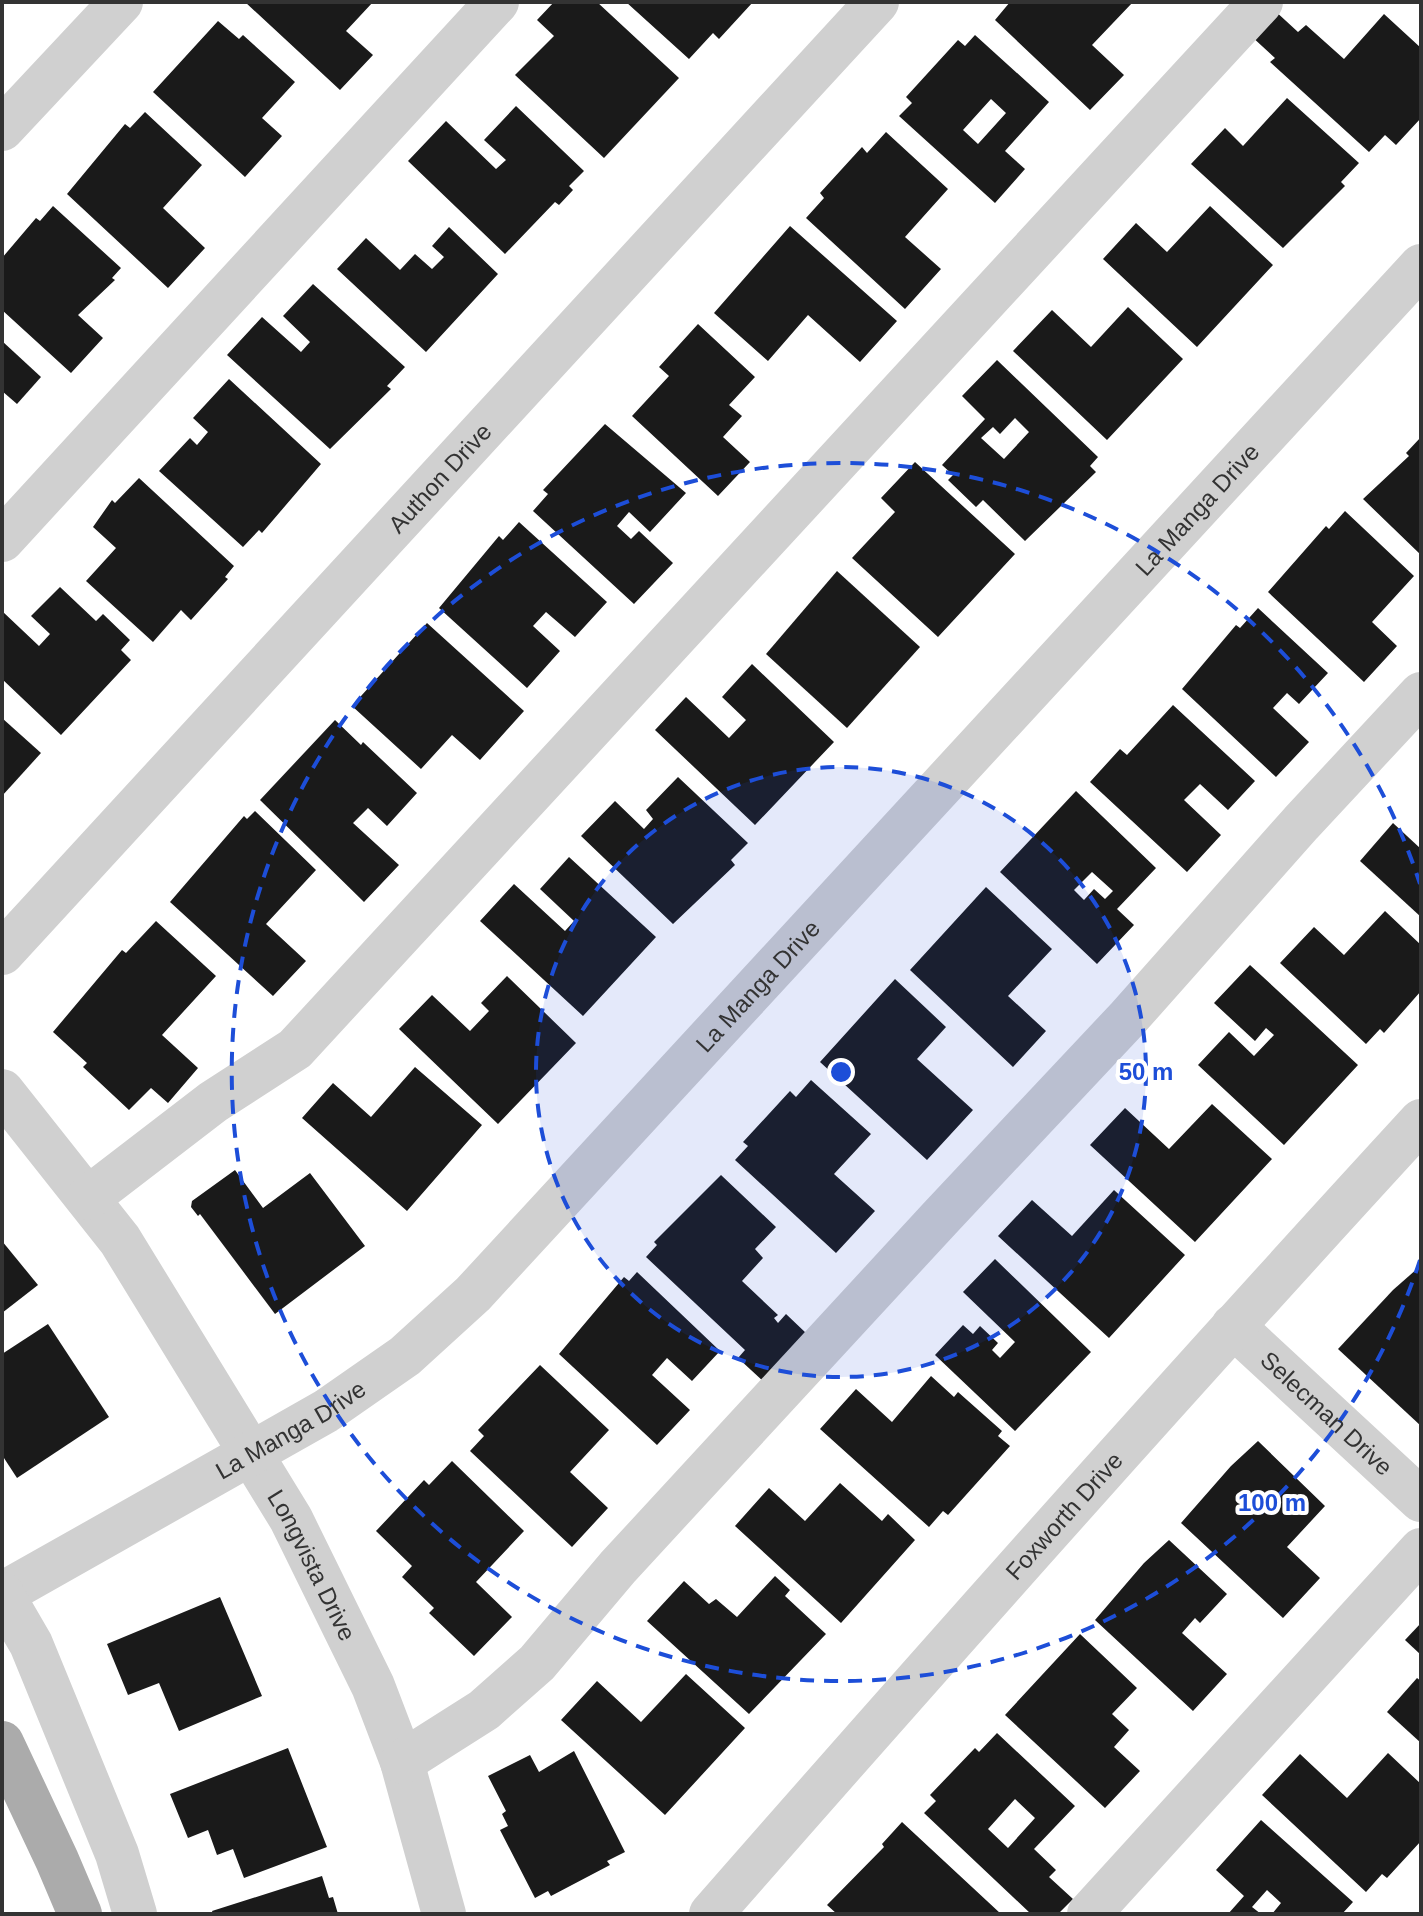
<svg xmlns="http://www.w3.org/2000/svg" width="1423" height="1916" font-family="Helvetica,sans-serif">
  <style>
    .building { fill: #1a1a1a; fill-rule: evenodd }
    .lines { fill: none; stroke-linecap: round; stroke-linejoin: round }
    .minor { stroke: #d0d0d0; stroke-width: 44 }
    .major { stroke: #ababab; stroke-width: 44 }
    .ring { fill: none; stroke: #1d4ed8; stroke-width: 4; stroke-dasharray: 14 10 }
    .labels { text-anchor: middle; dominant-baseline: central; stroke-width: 8; stroke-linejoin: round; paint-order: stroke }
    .street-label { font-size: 24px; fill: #333; stroke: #fff }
    .centre { fill: #1d4ed8; stroke: #fff; stroke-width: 4 }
    .ring-label { font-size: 24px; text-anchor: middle; font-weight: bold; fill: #1d4ed8; stroke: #fff; stroke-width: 8; stroke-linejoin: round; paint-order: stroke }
  </style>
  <rect width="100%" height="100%" fill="#fff"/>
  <g class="building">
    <path d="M245,2H373L346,31L373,55L340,90Z"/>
    <path d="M554,2H597L679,78L604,158L515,75L554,36L537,20Z"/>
    <path d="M626,2H753L719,39L713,33L689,59Z"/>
    <path d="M1010,2H1133L1092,45L1124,75L1090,110L995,20Z"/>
    <path d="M1273,9L1298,32L1306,25L1344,59L1384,14L1421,48V118L1396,145L1385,135L1369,152L1270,62L1275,58L1250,35Z"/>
    <path d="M218,21L239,39L243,35L295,82L262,118L282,136L245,177L153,92Z"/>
    <path d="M975,35L1049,102L1005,151L1025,169L995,203L899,116L912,103L906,97L958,40L965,46ZM991,99L1006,113L978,144L963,130Z"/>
    <path d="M1287,98L1359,163L1341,182L1345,186L1283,248L1191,164L1225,128L1243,146Z"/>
    <path d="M516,106L584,171L569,186L573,190L559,205L555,202L505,254L408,161L446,121L496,169L506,160L484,140Z"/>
    <path d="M145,112L202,165L163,208L205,248L168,288L67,194L125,124L130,128Z"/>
    <path d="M886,132L948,189L905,237L941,269L905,309L806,218L824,198L820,193L862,147L867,153Z"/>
    <path d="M53,206L121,268L112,278L115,280L78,315L103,338L71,373L2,310V258L36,218L40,221Z"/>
    <path d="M1210,206L1273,265L1197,347L1103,259L1136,223L1167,252Z"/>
    <path d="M790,226L897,321L860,362L808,315L768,361L714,313Z"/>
    <path d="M449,227L498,274L426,352L337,269L366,238L400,270L415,254L432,269L444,257L432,246Z"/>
    <path d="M313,284L405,367L387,386L391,389L330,449L227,355L262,317L301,352L310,342L283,316Z"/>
    <path d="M1128,307L1183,359L1107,440L1013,351L1052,310L1091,347Z"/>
    <path d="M698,324L755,377L729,405L742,416L723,437L750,462L718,496L632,416L669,376L659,367Z"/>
    <path d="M2,341L41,377L17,404L2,391Z"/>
    <path d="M997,360L1098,457L1090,466L1096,472L1025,541L983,500L976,507L948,480L953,475L942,465L985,419L962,396ZM1015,418L1029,432L1004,459L981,438L993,427L1000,434Z"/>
    <path d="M229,379L321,464L262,533L259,530L243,547L159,471L190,438L197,445L208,432L193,418Z"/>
    <path d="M605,424L686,493L650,532L629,512L617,526L631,539L639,531L673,563L634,604L533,511L548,494L543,490Z"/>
    <path d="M1421,437V555L1363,499L1409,456L1406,453Z"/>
    <path d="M915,462L1015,554L938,637L852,558L895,512L881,498Z"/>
    <path d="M139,478L234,566L225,577L228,579L191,620L181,610L153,642L86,581L116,548L93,527L112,500L115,503Z"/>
    <path d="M1345,511L1414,576L1372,622L1397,646L1364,682L1268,592L1326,526L1329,529Z"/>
    <path d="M519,522L607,602L575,637L546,612L533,626L560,651L527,688L439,608L499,536L503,540Z"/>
    <path d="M837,571L920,647L847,728L766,654Z"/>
    <path d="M60,587L96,621L103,614L130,640L121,650L131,660L61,735L2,679V611L39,646L50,634L31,616Z"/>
    <path d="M1258,608L1328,673L1299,704L1287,693L1273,708L1309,742L1276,777L1182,689L1236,625L1240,628Z"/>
    <path d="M427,623L524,711L480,760L452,735L421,769L352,706Z"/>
    <path d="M752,664L834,742L755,825L655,730L686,697L729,738L746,720L722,697Z"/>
    <path d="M1173,705L1255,781L1228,810L1200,784L1184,800L1221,835L1187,872L1090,782L1120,749L1127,755Z"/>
    <path d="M2,718L41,753L2,796Z"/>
    <path d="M335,720L361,745L363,742L417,793L387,826L368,808L353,823L399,865L364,902L260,800Z"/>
    <path d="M678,777L748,843L731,860L735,865L673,924L581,836L615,801L644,829L653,819L646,810Z"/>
    <path d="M1076,791L1156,868L1117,909L1134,925L1097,964L1000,872ZM1092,872L1113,891L1105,899L1094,889L1084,900L1074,890Z"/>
    <path d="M255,811L316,870L266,924L306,961L273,996L170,902L244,816L247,819Z"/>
    <path d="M1393,823L1421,849V917L1360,861Z"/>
    <path d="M569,857L656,937L583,1016L480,921L514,884L565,931L574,921L540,889Z"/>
    <path d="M986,887L1052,949L1008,996L1046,1031L1013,1067L910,970Z"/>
    <path d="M1385,911L1421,945V991L1384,1033L1380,1029L1366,1044L1280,963L1314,927L1344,955Z"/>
    <path d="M156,921L216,976L162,1035L198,1068L168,1103L151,1088L129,1110L83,1067L87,1063L53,1032L122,950L126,953Z"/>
    <path d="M1250,965L1358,1065L1284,1145L1198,1065L1229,1032L1254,1056L1274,1035L1266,1028L1255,1041L1214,1003Z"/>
    <path d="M507,976L576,1043L498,1124L399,1029L432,995L470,1031L489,1011L481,1003Z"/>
    <path d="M895,979L946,1027L917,1059L973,1110L927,1160L820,1062Z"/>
    <path d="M415,1067L482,1125L407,1211L302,1118L333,1083L371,1117Z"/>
    <path d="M811,1080L871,1134L834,1174L875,1211L836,1253L735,1160L748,1146L743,1142L790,1091L796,1097Z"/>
    <path d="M1212,1104L1272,1159L1195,1242L1090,1145L1125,1108L1169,1149Z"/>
    <path d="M235,1170L263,1208L310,1173L365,1246L275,1314L200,1214L198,1216L191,1207L192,1201Z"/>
    <path d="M721,1175L776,1227L755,1249L763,1258L742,1281L778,1315L774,1318L778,1323L786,1314L807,1334L765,1383L738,1358L745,1350L646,1257L657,1245L654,1242Z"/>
    <path d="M1114,1190L1185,1255L1109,1338L998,1236L1032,1200L1072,1236Z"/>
    <path d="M2,1241L38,1285L2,1313Z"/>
    <path d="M995,1259L1091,1352L1015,1431L935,1355L963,1325L973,1334L980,1326L998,1343L992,1350L1000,1358L1015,1342L963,1292Z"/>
    <path d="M1418,1268L1421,1271V1426L1338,1349L1393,1290Z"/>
    <path d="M637,1272L720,1351L692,1381L667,1358L652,1375L690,1410L657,1445L559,1354L624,1277L629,1281Z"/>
    <path d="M48,1324L109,1417L17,1478L2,1455V1354Z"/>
    <path d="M540,1365L609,1430L570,1472L608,1508L572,1547L470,1451L484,1436L478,1430Z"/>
    <path d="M931,1376L954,1397L958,1392L1002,1431L998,1436L1010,1446L948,1515L943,1511L929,1527L820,1429L856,1389L892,1422Z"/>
    <path d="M1258,1441L1325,1506L1287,1547L1320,1578L1283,1618L1181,1523L1231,1466Z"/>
    <path d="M452,1461L524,1531L476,1582L512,1617L474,1656L429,1613L434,1608L402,1577L412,1566L376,1531L424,1480L429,1485Z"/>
    <path d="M840,1483L882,1521L888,1514L915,1540L841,1623L735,1526L769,1488L805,1521Z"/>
    <path d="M1169,1540L1227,1594L1200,1623L1195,1618L1182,1633L1227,1674L1193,1711L1095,1620L1144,1563Z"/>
    <path d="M775,1576L790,1590L785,1596L826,1634L749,1714L647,1621L684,1581L709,1604L716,1599L737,1617Z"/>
    <path d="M220,1597L262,1696L179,1731L159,1683L128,1695L107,1644Z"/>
    <path d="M1421,1623V1655L1405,1640Z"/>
    <path d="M1080,1634L1137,1688L1112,1714L1129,1730L1114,1747L1140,1771L1105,1808L1005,1715Z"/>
    <path d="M686,1674L745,1728L665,1815L561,1720L597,1681L641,1722Z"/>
    <path d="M1417,1678L1421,1681V1743L1387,1712Z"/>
    <path d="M997,1733L1075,1806L1034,1849L1056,1870L1049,1877L1073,1899L1058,1914H1031L924,1813L936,1801L930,1795L975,1748L979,1752ZM1015,1799L1035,1818L1008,1848L988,1829Z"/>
    <path d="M288,1748L327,1847L244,1878L233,1849L217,1855L208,1830L188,1838L170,1794Z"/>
    <path d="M574,1751L625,1852L607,1861L610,1865L551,1896L548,1891L535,1898L500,1830L508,1826L502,1814L506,1811L488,1776L530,1755L539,1772Z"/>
    <path d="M1388,1753L1421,1784V1841L1387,1878L1382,1874L1366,1892L1262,1795L1300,1754L1347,1798Z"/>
    <path d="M1261,1820L1353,1902L1342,1914H1272L1281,1903L1267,1890L1252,1907L1261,1914H1228L1244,1896L1216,1870Z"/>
    <path d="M902,1822L1001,1914H837L827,1905L884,1847L882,1844Z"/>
    <path d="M322,1876L329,1898L333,1897L338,1914H213L212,1911Z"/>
  </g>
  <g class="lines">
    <g class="minor">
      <path d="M2,129L121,2"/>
      <path d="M2,540L497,2"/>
      <path id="s1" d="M2,953L877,2"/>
      <path id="s2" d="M2,1091L120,1240L291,1519L373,1686L402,1762L444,1914"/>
      <path d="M88,1198L213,1102L295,1049L1261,2"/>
      <path id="s3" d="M1233,1326L1421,1500"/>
      <path id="s4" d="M2,1594L326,1411L405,1356L473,1294L1421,266"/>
      <path d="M2,1594L31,1644L117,1854L135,1914"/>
      <path d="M402,1762L484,1710L537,1663L618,1567L940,1218L1127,1019L1301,823L1421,694"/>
      <path id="s5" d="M711,1914C945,1647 1181,1382 1421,1121"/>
      <path d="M1089,1914L1421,1550"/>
    </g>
    <path class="major" d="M2,1743L57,1860L80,1914"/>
  </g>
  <circle cx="841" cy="1072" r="305" fill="#1d4ed8" fill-opacity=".12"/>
  <g class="ring">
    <circle cx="841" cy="1072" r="305"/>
    <path d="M1420 1260A609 609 0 1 1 1420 884"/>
  </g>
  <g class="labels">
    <g class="street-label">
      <text stroke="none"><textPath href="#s1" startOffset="646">Authon Drive</textPath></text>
      <text stroke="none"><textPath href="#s4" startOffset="1628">La Manga Drive</textPath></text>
      <text stroke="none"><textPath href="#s4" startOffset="980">La Manga Drive</textPath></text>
      <text stroke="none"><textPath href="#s3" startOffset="128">Selecman Drive</textPath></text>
      <text stroke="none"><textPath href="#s4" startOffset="332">La Manga Drive</textPath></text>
      <text stroke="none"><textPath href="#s5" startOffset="532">Foxworth Drive</textPath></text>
      <text stroke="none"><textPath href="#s2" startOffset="568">Longvista Drive</textPath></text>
    </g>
  </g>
  <circle cx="841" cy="1072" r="12" class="centre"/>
  <g class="ring-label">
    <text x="1146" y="1080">50 m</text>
    <text x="1272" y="1511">100 m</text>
  </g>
  <rect width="1423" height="1916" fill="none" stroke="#333333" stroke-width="8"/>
</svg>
